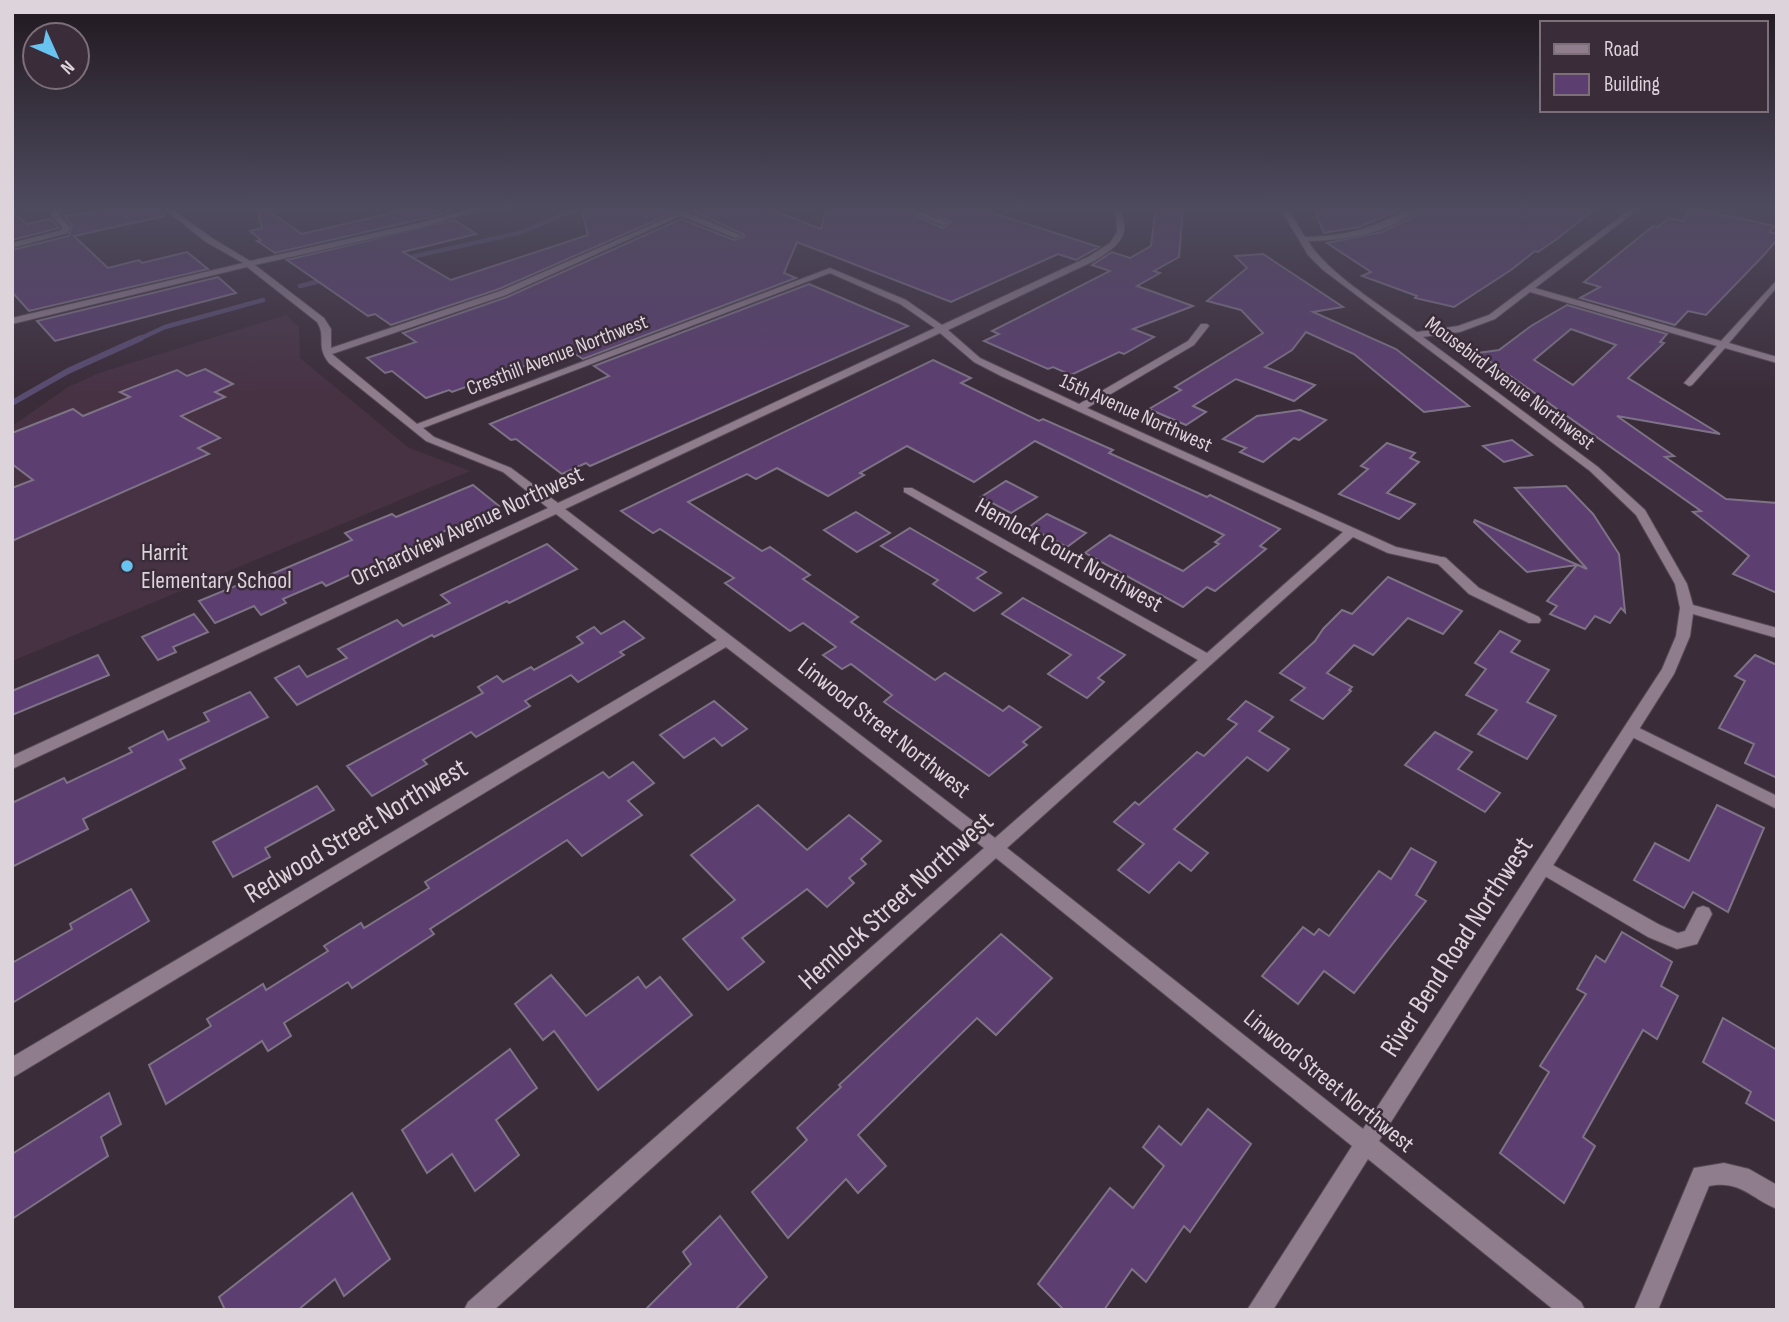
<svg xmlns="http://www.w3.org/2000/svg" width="1789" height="1322" font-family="'Sofia Sans Condensed',sans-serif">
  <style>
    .built { fill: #473244 }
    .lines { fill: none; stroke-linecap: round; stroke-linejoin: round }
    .stream-far1 { stroke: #594c71; stroke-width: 4.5 }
    .stream { stroke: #594c71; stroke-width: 6 }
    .building { fill: #5c3e70; stroke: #7e7386; stroke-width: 2; fill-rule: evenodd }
    .lane-casing { stroke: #564954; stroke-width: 2 }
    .street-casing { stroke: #564954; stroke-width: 2 }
    .lane { fill: #8f7d8d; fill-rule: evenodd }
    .street { fill: #8f7d8d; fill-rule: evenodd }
    .poi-dot { fill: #69c3f1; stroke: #3b2c39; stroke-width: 2.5 }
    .labels { text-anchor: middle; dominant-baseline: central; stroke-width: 5; stroke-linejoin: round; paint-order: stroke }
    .far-street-label { font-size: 21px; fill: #ddd3db; stroke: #3b2c39 }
    .street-label { font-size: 24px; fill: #ddd3db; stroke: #3b2c39 }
    .poi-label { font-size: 24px; fill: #ddd3db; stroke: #3b2c39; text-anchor: start }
    .near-street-label { font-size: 28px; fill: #ddd3db; stroke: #3b2c39 }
  </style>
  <rect width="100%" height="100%" fill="#3b2c39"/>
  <path class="built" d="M286,315L299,327L300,358L409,448L470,471L12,661V426L68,387L99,373Z"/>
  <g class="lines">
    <g class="stream-far1">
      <path d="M402,259L519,233L580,208"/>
      <path d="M300,286L328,279"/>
      <path d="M137,340L165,327L263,300"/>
    </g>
    <path class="stream" d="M12,403L68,371L141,338"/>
  </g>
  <g class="building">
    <path d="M111,208H161L164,216L74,236L108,268L139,260L142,263L187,252L208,269L29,311L12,292V250L69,236L72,225L64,216Z"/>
    <path d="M257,208H264L302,234L413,208H432L443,214L275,253L257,241L261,240L250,231L262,228Z"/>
    <path d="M581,208H684L499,289L391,325L375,314L368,316L287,260L454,220L476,234L403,252L451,280L588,235Z"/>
    <path d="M700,208H767L821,229L826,208H899L943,228L951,222L917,208H977L1099,247L1076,260L1058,254L951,302L797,242L784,273L796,278L583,359L569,350L452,392L449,390L426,398L392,371L385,373L367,358L416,342L403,333L507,297L681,219L734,240L744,237L743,234L695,212Z"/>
    <path d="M1156,208H1183L1179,257L1154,271L1160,273L1137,286L1193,306L1133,329L1154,337L1124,354L1119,352L1071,375L1053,367L1048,369L984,341L999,334L992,331L1110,271L1092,265L1112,252L1130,258L1151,246Z"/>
    <path d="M1313,208H1405L1359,227L1324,233Z"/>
    <path d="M1420,208H1596L1557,239L1538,252L1535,251L1511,270L1454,307L1415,298L1417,296L1362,276L1371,272L1327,243L1382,232L1409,219Z"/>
    <path d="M1691,208L1775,226L1769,232L1777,234V240L1762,257L1706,315L1688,311L1675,325L1580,298L1600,287L1584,282L1653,226L1658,227L1669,218L1683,221Z"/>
    <path d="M12,212L27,224L51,219L59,228L12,240Z"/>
    <path d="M1263,254L1343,307L1313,312L1396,349L1469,406L1424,412L1354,354L1306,332L1292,350L1265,367L1315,385L1294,401L1236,379L1193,406L1206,412L1186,425L1149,409L1181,390L1175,387L1263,333L1241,310L1207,301L1247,268L1235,256Z"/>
    <path d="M218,277L236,293L55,341L37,321Z"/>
    <path d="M809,284L908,326L590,466L586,463L562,474L516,439L511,440L490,424L609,376L594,366Z"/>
    <path d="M1567,305L1667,334L1660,342L1664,343L1628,378L1720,434L1617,416L1674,456L1665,457L1726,499L1777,503V593L1733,574L1749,556L1693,512L1701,511L1478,353L1499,350L1531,326ZM1571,329L1616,345L1573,385L1534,360Z"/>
    <path d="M933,360L971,378L961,383L1039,421L1043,419L1113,450L1109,453L1207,497L1210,495L1280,529L1260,546L1266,549L1215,591L1207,587L1183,607L1085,553L1110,535L1183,571L1219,544L1215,542L1224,535L1035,441L974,482L907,446L860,473L864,475L828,496L777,468L756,479L747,474L688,502L762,551L770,547L810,575L803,579L858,617L851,622L935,680L945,673L1003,711L1009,706L1041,727L1023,742L1027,745L989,776L884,702L892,695L851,664L842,669L823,655L836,647L803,623L790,631L725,583L734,578L660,529L653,533L621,511Z"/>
    <path d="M205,369L233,384L215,392L225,397L181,416L220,438L198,448L209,454L12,541V488L33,480L12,464V433L73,409L83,416L130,397L120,392L177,370L187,376Z"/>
    <path d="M1300,410L1326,420L1299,440L1294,438L1263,462L1240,452L1246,448L1223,439L1257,416Z"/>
    <path d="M1512,440L1532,455L1504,462L1483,446Z"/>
    <path d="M1387,443L1415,453L1410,458L1419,462L1387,493L1415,504L1399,519L1339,494L1368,469L1361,466Z"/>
    <path d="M1006,481L1037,497L1011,513L981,497Z"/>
    <path d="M473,485L499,506L326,586L322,582L283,599L286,603L261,615L254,606L215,623L199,601L262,575L265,577L352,540L345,533L392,514L396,517Z"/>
    <path d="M1566,486L1593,514L1619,554L1625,612L1621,608L1610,623L1595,616L1585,629L1550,614L1557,606L1547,601L1577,565L1527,572L1474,522L1475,520L1587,569L1515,488Z"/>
    <path d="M856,512L890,533L857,552L824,530Z"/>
    <path d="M1047,514L1086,533L1067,547L1029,527Z"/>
    <path d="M910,528L986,572L977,578L1001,593L974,611L933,584L938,580L881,546Z"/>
    <path d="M547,544L577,569L509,603L507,601L434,637L432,635L297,705L275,678L299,666L307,677L347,658L338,649L397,620L403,626L450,603L441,595Z"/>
    <path d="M1388,577L1462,611L1443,634L1408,618L1373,655L1354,645L1327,673L1352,687L1349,690L1351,691L1323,719L1291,700L1305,688L1280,673L1315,641L1323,629L1342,610L1352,614Z"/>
    <path d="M1023,598L1125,655L1098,678L1104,682L1087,698L1048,674L1071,655L1002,614Z"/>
    <path d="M194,614L208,632L173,647L176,652L158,660L142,637Z"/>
    <path d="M624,621L644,638L620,652L624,655L578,682L571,675L525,701L530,706L476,737L471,732L423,760L427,764L372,796L347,766L483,693L478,687L497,676L503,682L531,667L534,670L583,643L577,637L594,627L601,634Z"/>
    <path d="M1500,631L1520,641L1511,652L1549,670L1527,702L1556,716L1527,759L1478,734L1497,710L1466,695L1486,669L1475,663Z"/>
    <path d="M98,655L109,675L12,715V691Z"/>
    <path d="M1755,655L1777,665V778L1745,763L1754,744L1719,728L1745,681L1735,676Z"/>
    <path d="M250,692L268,717L180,760L185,768L83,819L88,829L12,867V803L64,778L67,783L132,752L129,748L163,731L168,740L209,721L204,713Z"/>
    <path d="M714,701L747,729L722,746L714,738L684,758L660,735Z"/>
    <path d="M1246,701L1273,717L1259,731L1289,749L1268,771L1247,757L1174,829L1208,853L1191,871L1179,862L1149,893L1118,870L1144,844L1114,822L1135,802L1139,805L1197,752L1204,756L1237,724L1228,719Z"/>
    <path d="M1435,732L1472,752L1458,769L1500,793L1485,812L1405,765Z"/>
    <path d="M633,762L654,783L628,801L642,815L582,856L567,840L430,929L434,934L352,988L348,982L284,1023L291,1036L268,1051L262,1041L166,1104L149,1065L211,1026L207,1019L263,984L266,990L328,951L324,946L361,923L364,928L429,888L425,882L603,772L609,778Z"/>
    <path d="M317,786L334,810L265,848L270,857L233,877L213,842Z"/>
    <path d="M758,805L807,850L849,815L881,841L861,859L866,864L849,878L854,883L827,907L807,889L742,938L764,962L728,990L683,939L735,900L691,855Z"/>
    <path d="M1717,805L1764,828L1728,912L1693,892L1684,908L1634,880L1655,843L1689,861Z"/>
    <path d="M1411,848L1436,862L1416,895L1426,901L1354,993L1324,971L1298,1004L1262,976L1303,927L1314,935L1319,929L1329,936L1379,871L1391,879Z"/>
    <path d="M131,889L149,921L12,1003V963L72,929L70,924Z"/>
    <path d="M1622,932L1672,962L1661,986L1678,996L1657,1039L1643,1030L1583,1137L1595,1146L1564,1203L1500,1153L1549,1072L1540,1066L1586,994L1577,989L1596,956L1605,962Z"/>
    <path d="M1001,934L1052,978L996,1035L977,1018L858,1135L886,1166L858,1193L846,1179L788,1238L752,1192L807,1140L797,1128L841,1087L839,1085Z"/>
    <path d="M551,975L586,1016L638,977L646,988L660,977L692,1015L598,1090L554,1031L543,1040L515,1004Z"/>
    <path d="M1723,1018L1777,1050V1122L1746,1103L1751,1092L1703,1062Z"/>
    <path d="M510,1049L537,1088L496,1120L519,1155L475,1191L452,1154L427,1173L402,1130Z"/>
    <path d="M109,1093L121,1124L101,1137L108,1156L12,1219V1154Z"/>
    <path d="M1208,1109L1251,1144L1190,1232L1184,1226L1146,1282L1132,1269L1104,1310H1064L1038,1284L1110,1188L1133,1208L1164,1166L1143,1147L1159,1126L1181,1145Z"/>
    <path d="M352,1193L390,1259L344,1296L335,1279L298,1310H225L219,1297Z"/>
    <path d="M720,1216L767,1277L735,1310H645L691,1264L683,1252Z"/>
  </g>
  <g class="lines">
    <g class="lane-casing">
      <g id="lane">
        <path d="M679,211H685L742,236L735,238L679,215Z"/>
        <path d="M1442,557L1446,558L1479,588L1539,617L1541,620L1539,623H1529L1469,594L1438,564L1436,561L1438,558Z"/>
        <path d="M1631,724L1777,796V809L1626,734L1623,730L1626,726Z"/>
        <path d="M1544,860L1660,925L1678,933L1685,931L1697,908L1703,906L1709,908L1712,914L1697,944L1677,949L1648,937L1538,872L1535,867L1538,862Z"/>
      </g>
    </g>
    <g class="street-casing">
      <g id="street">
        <path d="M55,208H62L59,215L70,227L68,233L12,248V243L62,230V227L51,215Z"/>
        <path d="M163,208H170L212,238L250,261L419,223L475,208H485L424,227L255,265L324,318L331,329V348L500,291L690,208H698L506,295L332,354L417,424L830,268L906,300L942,325L1088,257L1110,243L1117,232L1116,217L1110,208H1117C1135,234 1117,247 1094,261L948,330L980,358L1079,404L1188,341L1201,324H1207L1209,326L1194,345L1087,408L1396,547L1446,558L1448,561L1442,565L1388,553L1353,537L1007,848L1363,1129L1662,669L1676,636L1680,608L1675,584L1636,515L1590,471L1323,270L1308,255L1280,208H1287L1305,237C1348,236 1373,228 1410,208H1418C1393,233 1343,241 1308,241C1327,273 1386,309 1417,332L1458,326L1489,315L1632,208H1640L1535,288L1721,341L1777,280V287L1729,343L1777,357V363L1725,348L1692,385L1689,386L1684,383L1717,346L1530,292L1495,319L1460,332L1423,337L1598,467L1645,510L1687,584L1693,605L1777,628V638L1693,614L1690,636L1674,674L1379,1141L1581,1302L1585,1310H1554L1368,1159L1273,1310H1247L1352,1146L996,858L494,1310H464L468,1302L984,848L726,647L12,1078V1057L717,640L556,514L12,769V756L548,508L503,472L426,441L329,363C315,345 327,338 317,322L247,267L12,324V318L243,263L206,242ZM830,273L900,304L935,328L558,503L511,468L434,437L423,428ZM940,333L974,362L1001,376L1343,532L1207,653L912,488H904V492L1198,660L995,838L565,509Z"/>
        <path d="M901,208H911L949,223L942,225Z"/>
        <path d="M1724,1163L1749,1169L1777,1185V1209C1750,1198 1741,1180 1709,1186L1658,1310H1634L1694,1168Z"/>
      </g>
    </g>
    <use href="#lane" class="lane"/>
    <use href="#street" class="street"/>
  </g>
  <linearGradient id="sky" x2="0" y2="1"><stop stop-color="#20181f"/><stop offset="0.53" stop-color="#4f4b5f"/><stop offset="1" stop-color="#4f4b5f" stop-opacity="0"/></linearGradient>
  <rect width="1789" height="393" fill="url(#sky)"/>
  <circle class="poi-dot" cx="127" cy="566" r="7"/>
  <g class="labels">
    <g class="far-street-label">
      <text transform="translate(557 355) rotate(-21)">Cresthill Avenue Northwest</text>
      <text transform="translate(1510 383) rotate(37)">Mousebird Avenue Northwest</text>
      <text transform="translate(1136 413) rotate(24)">15th Avenue Northwest</text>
    </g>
    <g class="street-label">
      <text transform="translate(467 526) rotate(-25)">Orchardview Avenue Northwest</text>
      <text transform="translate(1069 555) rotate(29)">Hemlock Court Northwest</text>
      <text transform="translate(884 728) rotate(38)">Linwood Street Northwest</text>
      <text transform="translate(1329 1081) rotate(39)">Linwood Street Northwest</text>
    </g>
    <g class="poi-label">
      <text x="141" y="552">Harrit<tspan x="141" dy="28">Elementary School</tspan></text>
    </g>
    <g class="near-street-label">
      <text transform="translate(356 831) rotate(-31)">Redwood Street Northwest</text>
      <text transform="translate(896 901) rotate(-42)">Hemlock Street Northwest</text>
      <text transform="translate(1457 947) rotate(-57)">River Bend Road Northwest</text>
    </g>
  </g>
  <rect width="1789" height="1322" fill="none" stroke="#ddd3db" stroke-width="28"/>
  <rect x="1540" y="21" width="228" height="91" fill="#3b2c39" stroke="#7c6f7a" stroke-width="2"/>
  <rect x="1554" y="44" width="35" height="10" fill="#8f7d8d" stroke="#7c6f7a" stroke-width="2"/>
  <text x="1604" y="56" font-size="21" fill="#ddd3db">Road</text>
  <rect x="1554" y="74" width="35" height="21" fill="#5c3e70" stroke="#7c6f7a" stroke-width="2"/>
  <text x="1604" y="91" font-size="21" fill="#ddd3db">Building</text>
  <g transform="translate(56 56) rotate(135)"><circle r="33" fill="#3b2c39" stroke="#7c6f7a" stroke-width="2"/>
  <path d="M0-5L12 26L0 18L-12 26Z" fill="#69c3f1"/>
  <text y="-10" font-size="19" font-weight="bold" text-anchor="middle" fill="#ddd3db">N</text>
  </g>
</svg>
